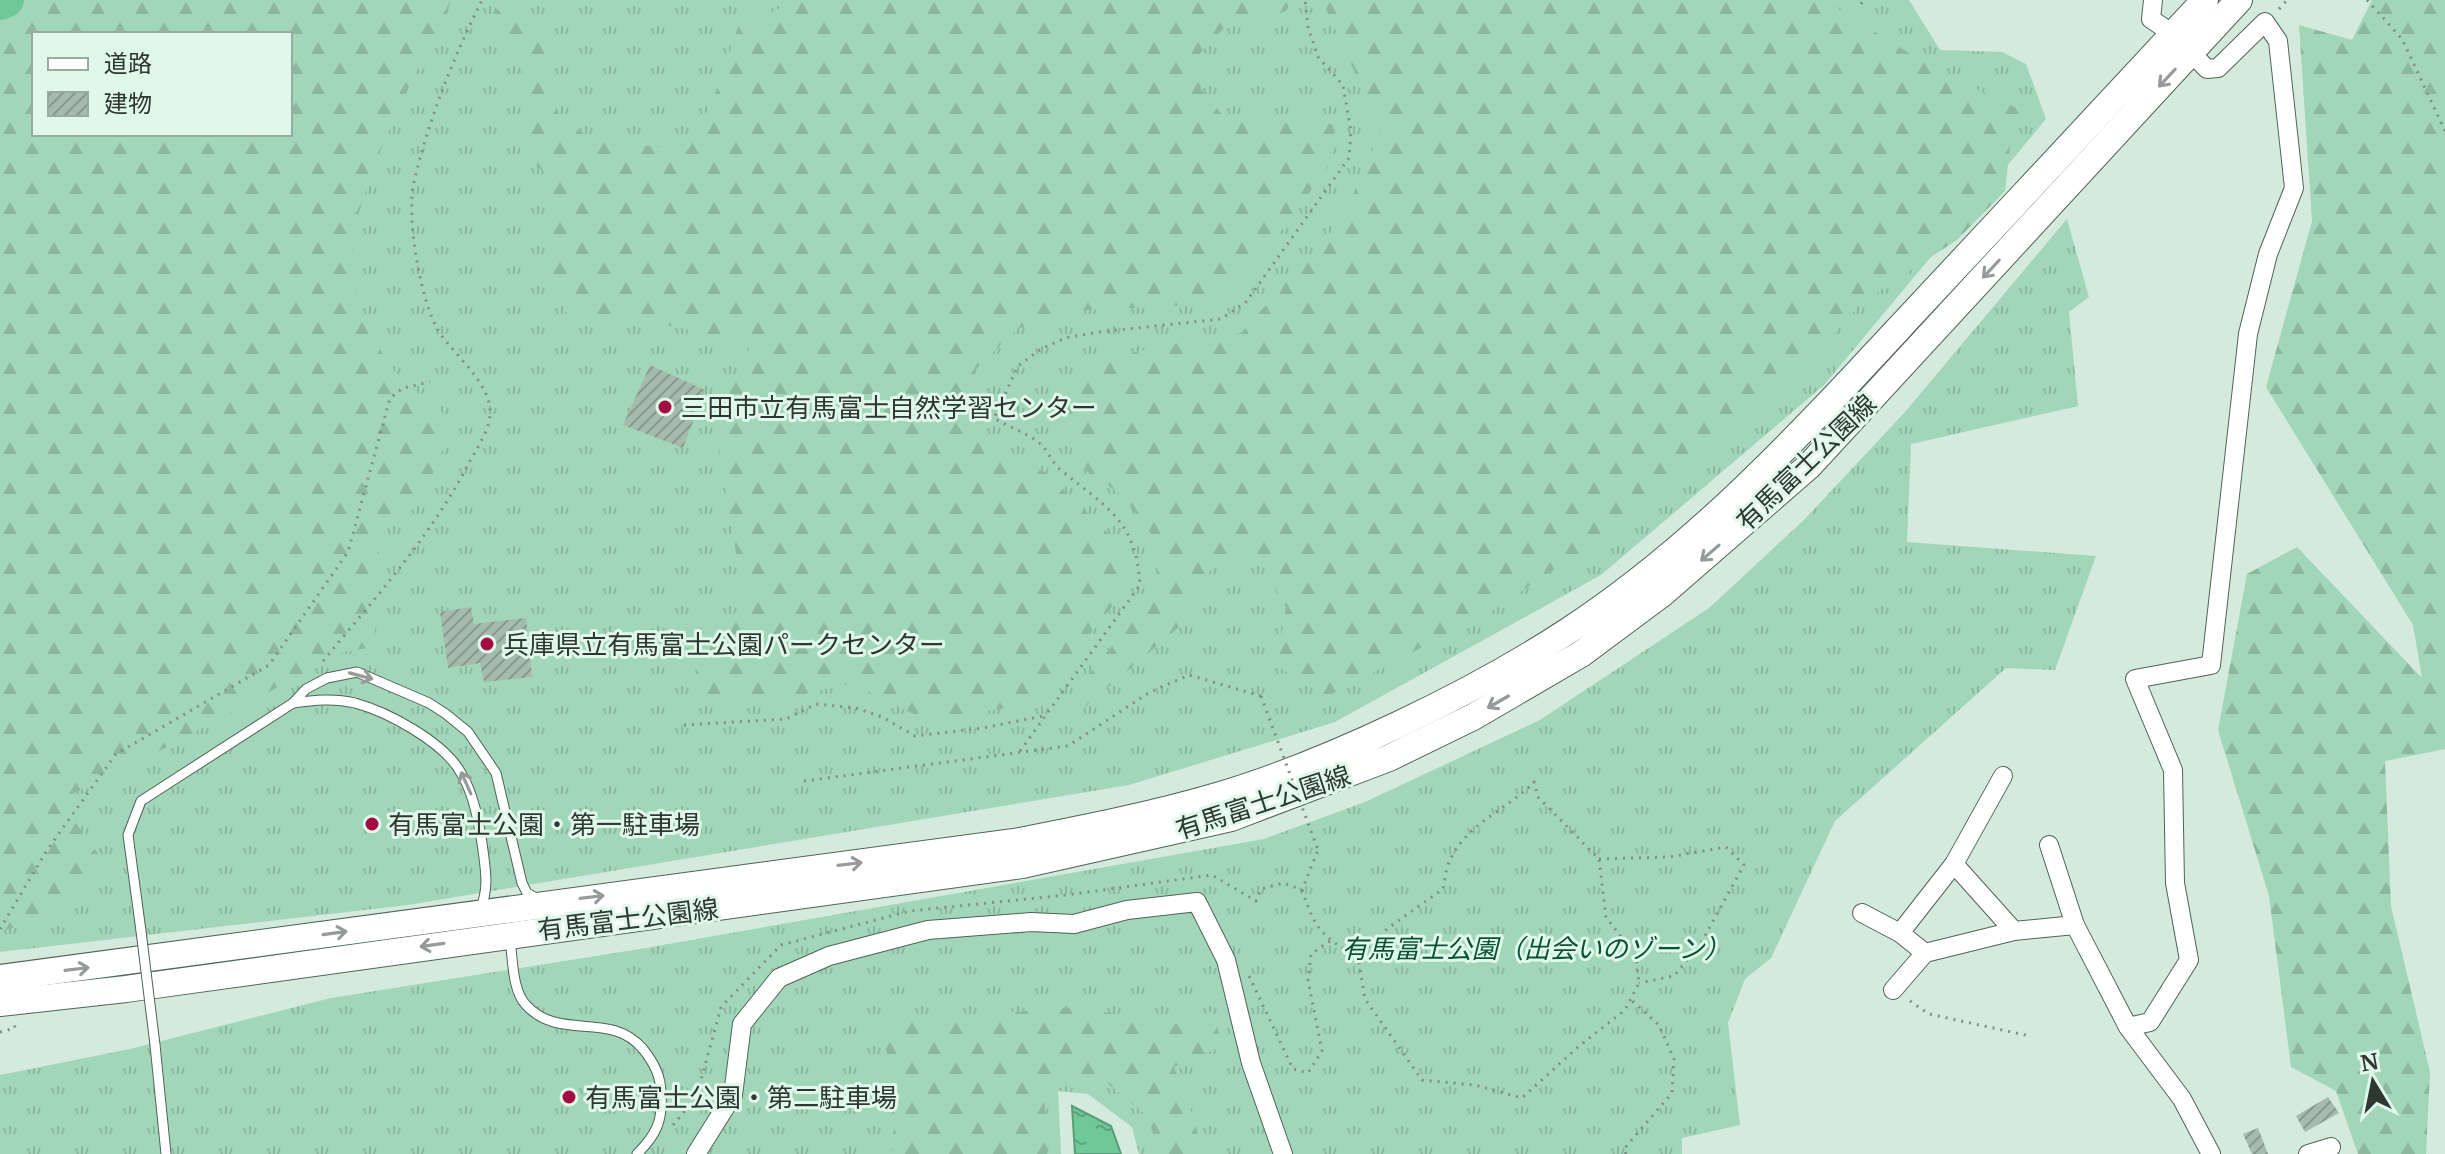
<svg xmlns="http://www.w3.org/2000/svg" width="2445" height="1154" font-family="Merriweather,'Noto Sans JP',serif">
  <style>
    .grass { fill: url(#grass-tufts); fill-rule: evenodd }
    .forest { fill: url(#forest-firs); fill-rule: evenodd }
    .water { fill: url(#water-ripples); stroke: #5b9c79; stroke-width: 2 }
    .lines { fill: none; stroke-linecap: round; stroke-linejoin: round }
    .river { stroke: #6ec898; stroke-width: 34 }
    .building { fill: url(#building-hatch) }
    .service-casing { stroke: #4f6457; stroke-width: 11 }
    .minor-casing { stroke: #4f6457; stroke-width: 20 }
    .secondary-casing { stroke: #4f6457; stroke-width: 28 }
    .path { stroke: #809086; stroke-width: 3; stroke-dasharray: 2 6; stroke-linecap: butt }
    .service { stroke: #fff; stroke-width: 9 }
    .minor { stroke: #fff; stroke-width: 18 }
    .secondary { stroke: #fff; stroke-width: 26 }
    .service-bridge-casing { stroke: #4f6457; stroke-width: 11; stroke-linecap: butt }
    .path-bridge { stroke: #809086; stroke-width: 3; stroke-dasharray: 2 6; stroke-linecap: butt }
    .service-bridge { stroke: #fff; stroke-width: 9 }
    .oneway { stroke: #969b98 }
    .poi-dot { fill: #a40c44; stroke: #e0f8e9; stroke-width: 3 }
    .labels { text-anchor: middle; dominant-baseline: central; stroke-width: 6; stroke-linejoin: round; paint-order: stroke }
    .poi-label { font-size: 26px; fill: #2e3731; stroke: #e0f8e9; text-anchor: start }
    .street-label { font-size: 26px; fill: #2e3731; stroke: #e0f8e9 }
    .park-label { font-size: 26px; font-style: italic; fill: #085233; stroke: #e0f8e9 }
  </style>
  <defs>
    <pattern id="grass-tufts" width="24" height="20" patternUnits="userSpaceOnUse" patternTransform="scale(2)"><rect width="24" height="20" fill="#a2d6b8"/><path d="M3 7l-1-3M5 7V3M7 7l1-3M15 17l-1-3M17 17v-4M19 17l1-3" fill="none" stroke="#8cb89f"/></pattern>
    <pattern id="forest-firs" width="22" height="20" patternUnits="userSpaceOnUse" patternTransform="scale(2)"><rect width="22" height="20" fill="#a2d6b8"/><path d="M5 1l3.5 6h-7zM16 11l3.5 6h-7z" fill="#8cb89f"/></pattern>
    <pattern id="water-ripples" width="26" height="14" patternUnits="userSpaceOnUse" patternTransform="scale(2)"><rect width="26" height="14" fill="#6ec898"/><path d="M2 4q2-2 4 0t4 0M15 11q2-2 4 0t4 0" fill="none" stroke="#5ba37d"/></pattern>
    <pattern id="building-hatch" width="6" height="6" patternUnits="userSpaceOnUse" patternTransform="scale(2)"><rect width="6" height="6" fill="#a5bbad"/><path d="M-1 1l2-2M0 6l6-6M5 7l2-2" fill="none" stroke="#87998d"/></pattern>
  </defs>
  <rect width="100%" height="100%" fill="#d3eadc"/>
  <g class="grass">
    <path d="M0,0H1909L1940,50L2002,52L2026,64L2046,119L1824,385L1601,575L1335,722L1129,785L408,905L0,952ZM34,34H290V134H34Z"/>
    <path d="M2067,219L2089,297L2069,312L2078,406L1911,444L1907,542L2096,556L2055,670L2006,668L1835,821L1771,958L1745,979L1728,1023L1740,1125L1682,1138V1154H1139L1132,1127L1088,1094L1058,1091L1061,1154H0V1075L130,1049L331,998L646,948L1264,839L1365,802L1540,720L1709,608L1804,520L1905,412Z"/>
  </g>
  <g class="forest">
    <path d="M27,0H452C419,71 354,183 352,259C351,299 373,340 394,371C403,384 440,408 454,423L430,480L406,520L380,532L374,647L343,652L128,768L59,800L106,865L40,922L0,931V12ZM34,34H290V134H34Z"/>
    <path d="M799,0H885L926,7L930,0H1291L1287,10L1256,25L1225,27L1200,53L1201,89L1228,122L1336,124L1328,167L1253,269L1223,299L1173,306L1086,310L1017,329L976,369L957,426L991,450L1045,472L1121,545L1123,593L1033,704L925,720L852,683L778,700L701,701L695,668L706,620L746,611L714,424L752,343L652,322L570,320C547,274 543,230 551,180L520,149L524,101L519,51L490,30L495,10L522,6L552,53L554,110L594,142L689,149L715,94L738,27Z"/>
    <path d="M1322,0H1830L1833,6L1940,72L2027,113L2011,137L2005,191L1957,240L1861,303L1794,379L1607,542L1566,561L1492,611L1326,697L1276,665L1286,608L1256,552L1217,557L1186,621L1071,719L1059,711L1156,592L1163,550L1122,495L1078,465L1063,423L1077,369L1158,346L1241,333L1341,221L1381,131Z"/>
    <path d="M2372,0H2445V749L2385,761L2391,906L2430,1072L2426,1154H2358L2336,1091L2291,1067L2269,896L2218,730L2247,574L2297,547L2422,678L2413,625L2266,387L2312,221L2299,25L2352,40Z"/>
    <path d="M1073,1007L1179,1024L1212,1011L1223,1046L1174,1067L1195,1121L1202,1154H1160L1147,1116L1101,1078L1044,1087L1047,1154H892L896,1089L879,1023Z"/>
  </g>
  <path class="water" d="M1072,1106L1111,1126L1121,1154H1075Z"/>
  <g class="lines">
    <path class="river" d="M0,3L7,0"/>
  </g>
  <g class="building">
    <path d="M650,365L705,390L683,448L623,425Z"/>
    <path d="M471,607L474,624L526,618L532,677L484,682L480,663L448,668L440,612Z"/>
    <path d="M2328,1097L2339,1113L2305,1132L2296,1116Z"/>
    <path d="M2258,1128L2268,1154H2252L2243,1134Z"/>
  </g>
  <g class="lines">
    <g class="service-casing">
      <g id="service">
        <path d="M293,703C314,700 334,698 355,703C388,712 444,742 461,773C474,795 478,819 482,843C485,867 490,887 480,910"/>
        <path d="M141,931L128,835L141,801L293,703L306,689L327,678L357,672L429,703L446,714L468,732L496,773L522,883L527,893L538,899"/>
        <path d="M510,940C513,959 512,990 526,1005C560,1042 610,1010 643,1049C654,1063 661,1076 661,1094C663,1121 656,1135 637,1154"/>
        <path d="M155,1045L166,1154"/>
      </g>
    </g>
    <g class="minor-casing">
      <g id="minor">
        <path d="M2153,0L2151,19L2173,34L2207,69L2218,68L2265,22L2278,41L2294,188L2268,254L2248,334L2211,665L2135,679L2173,770L2175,883L2189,960L2150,1022L2128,1027L2182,1099L2211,1154"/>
        <path d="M2003,776L1954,864L2014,931"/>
        <path d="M2049,845L2075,925L2128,1027"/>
        <path d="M1862,913L1900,933L1925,953"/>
        <path d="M1900,933L1954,864"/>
        <path d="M1893,990L1925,953L2014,931L2075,925"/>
        <path d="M696,1154L733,1095L742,1024L779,978L829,956L928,930L1031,922L1074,924L1127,910L1197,902L1226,960L1251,1063L1283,1154"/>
        <path d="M2308,1154L2331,1147"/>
      </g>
    </g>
    <g class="secondary-casing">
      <g id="secondary">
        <path d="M0,978L1020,841C1086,828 1152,815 1217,796C1328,763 1472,694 1568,631C1701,544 1807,427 1914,312C2011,208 2109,104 2205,0"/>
        <path d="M0,1003L126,989L1022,865L1231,818L1389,758L1473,717L1581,654L1663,593L1809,466L2239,0"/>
      </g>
    </g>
    <g class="path">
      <path d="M2367,0L2402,39L2445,131"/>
      <path d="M1861,4L1864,0"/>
      <path d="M2279,9L2287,0"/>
      <path d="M323,661C376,597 432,535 470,461C478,447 488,432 490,416C493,384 454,356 438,330C420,299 406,217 414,182C428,121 454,56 482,0"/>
      <path d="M684,725L786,719L816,704L856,708L882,717L915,736L983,728L1043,716"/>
      <path d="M1020,751L1140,585C1136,520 1107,508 1062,471C1052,464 1048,449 1038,442C1025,432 1008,427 994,418L1018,366L1041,349L1065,338L1099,332L1221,319L1246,302L1349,158L1351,132L1343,85L1318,57L1308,27L1305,0"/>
      <path d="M804,781L1068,746L1150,692L1189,675L1261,696"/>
      <path d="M1599,859L1669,857L1726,847L1744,865L1701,943L1674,976L1639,983"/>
      <path d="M1302,890C1315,929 1322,937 1358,957L1365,999L1422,1080L1475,1085L1522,1098L1578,1047L1625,1010L1639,983L1636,957L1606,917L1599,859L1538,797L1534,782C1509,808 1467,824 1451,858C1446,867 1445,879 1443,889L1388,928L1358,957"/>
      <path d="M0,929L47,850L116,754L269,665L348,552L390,398L403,388L430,382"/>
      <path d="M1249,976L1293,1069L1308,1073L1322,1051L1308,980L1311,954L1330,941"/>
      <path d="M1910,1001L1929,1014L2030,1036"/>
      <path d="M0,1032L15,1028L14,1022"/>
      <path d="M673,1125L696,1098L721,1007L781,945L910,911L1066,895L1212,875L1256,901L1261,889L1283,883L1302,890L1318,850"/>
      <path d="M1626,1154L1624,1149L1672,1093L1674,1059L1659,1025L1630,999"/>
    </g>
    <use href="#service" class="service"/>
    <use href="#minor" class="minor"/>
    <use href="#secondary" class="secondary"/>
    <g class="service-bridge-casing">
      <path id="service-bridge" d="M141,931L155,1045"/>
    </g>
    <path class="path-bridge" d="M1261,696L1318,850"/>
    <use href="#service-bridge" class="service-bridge"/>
  </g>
  <defs><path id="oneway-shaft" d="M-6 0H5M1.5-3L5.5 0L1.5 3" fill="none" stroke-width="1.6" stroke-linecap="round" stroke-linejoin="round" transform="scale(2)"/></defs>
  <g class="oneway">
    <use href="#oneway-shaft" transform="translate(2167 78) rotate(133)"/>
    <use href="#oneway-shaft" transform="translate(1991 269) rotate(133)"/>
    <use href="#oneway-shaft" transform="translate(1710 553) rotate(139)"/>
    <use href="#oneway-shaft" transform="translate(361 676) rotate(15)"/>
    <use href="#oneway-shaft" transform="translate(1498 702) rotate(150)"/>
    <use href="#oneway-shaft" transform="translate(466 783) rotate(-114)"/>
    <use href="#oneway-shaft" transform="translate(850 864) rotate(-7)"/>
    <use href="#oneway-shaft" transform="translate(592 897) rotate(-7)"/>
    <use href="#oneway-shaft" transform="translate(335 933) rotate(-8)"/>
    <use href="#oneway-shaft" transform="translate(432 945) rotate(172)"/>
    <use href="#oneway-shaft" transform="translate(77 969) rotate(-7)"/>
  </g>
  <g class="poi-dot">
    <circle cx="665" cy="407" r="8"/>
    <circle cx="487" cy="644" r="8"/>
    <circle cx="372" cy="824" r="8"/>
    <circle cx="569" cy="1097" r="8"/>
  </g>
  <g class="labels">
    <g class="poi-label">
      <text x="681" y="407">三田市立有馬富士自然学習センター</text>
      <text x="503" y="644">兵庫県立有馬富士公園パークセンター</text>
      <text x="388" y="824">有馬富士公園・第一駐車場</text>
      <text x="585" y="1097">有馬富士公園・第二駐車場</text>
    </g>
    <g class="street-label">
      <text transform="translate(1806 462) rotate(-44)">有馬富士公園線</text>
      <text transform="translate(1263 802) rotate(-18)">有馬富士公園線</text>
      <text transform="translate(628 919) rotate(-7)">有馬富士公園線</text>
    </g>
    <g class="park-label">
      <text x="1536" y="948">有馬富士公園（出会いのゾーン）</text>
    </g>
  </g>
  <rect x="32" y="32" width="260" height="104" fill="#e0f8e9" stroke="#99ab9f" stroke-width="2"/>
  <rect x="48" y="58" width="40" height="12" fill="#ffffff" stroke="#99ab9f" stroke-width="2"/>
  <text x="104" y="72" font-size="24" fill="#2e3731">道路</text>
  <rect x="48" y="92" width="40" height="24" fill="url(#building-hatch)" stroke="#99ab9f" stroke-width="2"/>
  <text x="104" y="112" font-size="24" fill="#2e3731">建物</text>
  <g transform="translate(2373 1082) rotate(350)" stroke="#e0f8e9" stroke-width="6" paint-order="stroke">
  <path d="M0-6L14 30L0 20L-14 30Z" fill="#2e3731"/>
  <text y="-12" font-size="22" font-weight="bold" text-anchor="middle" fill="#2e3731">N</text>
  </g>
</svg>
